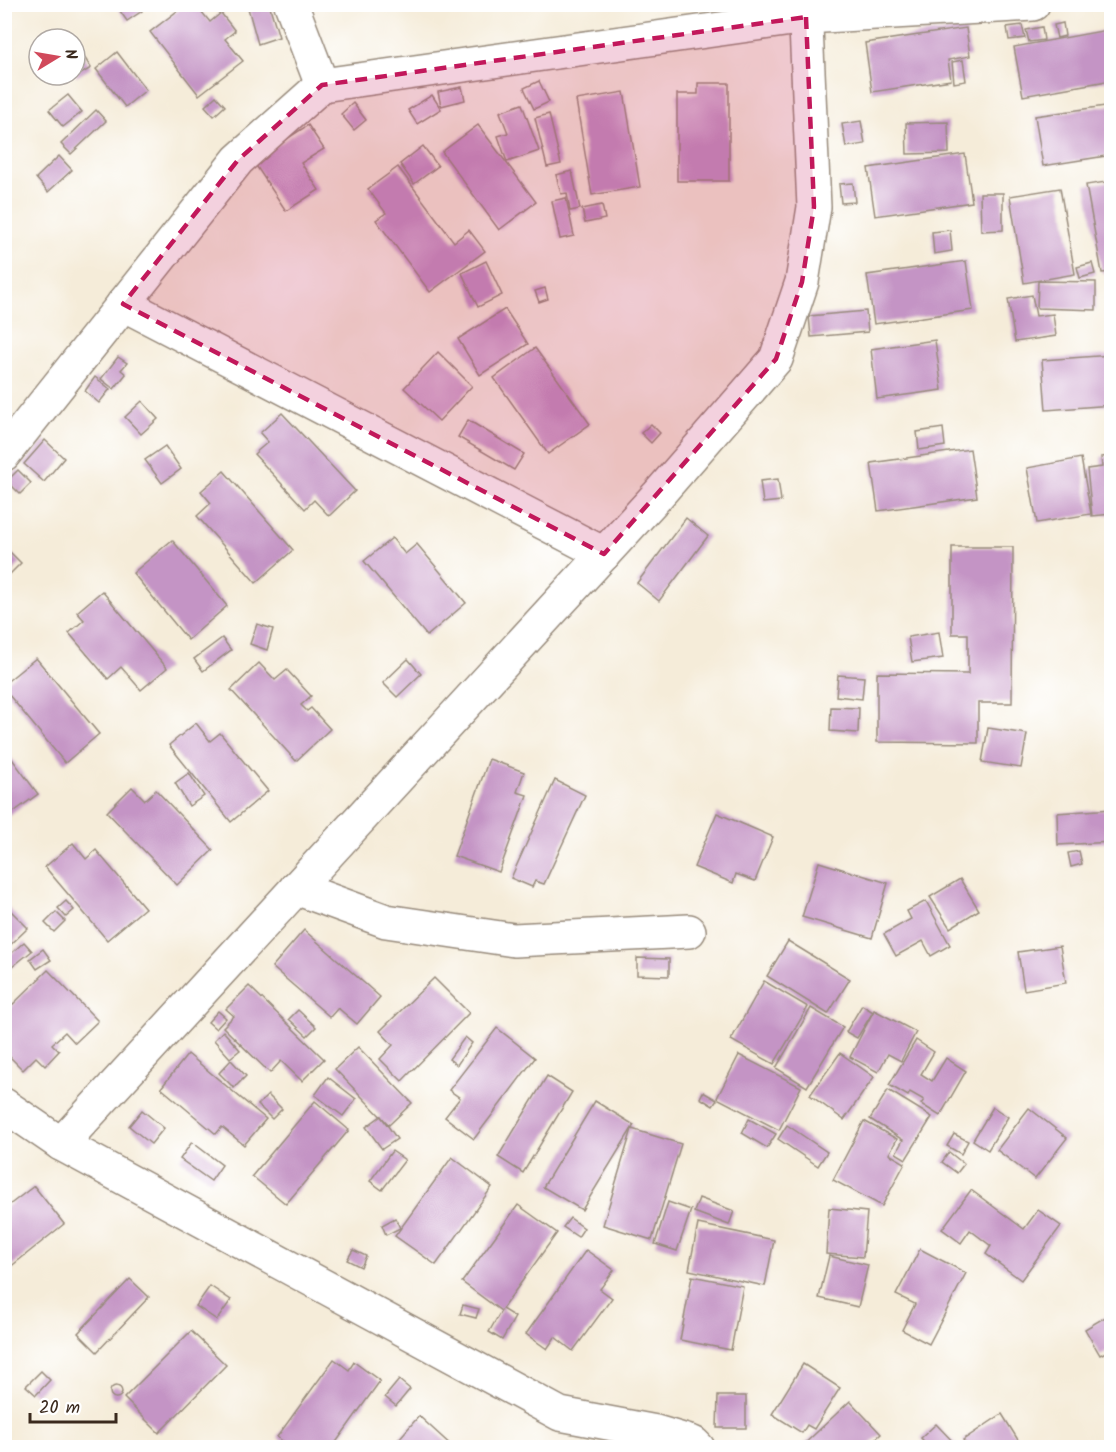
<svg xmlns="http://www.w3.org/2000/svg" width="1116" height="1452" font-family="Kalam,sans-serif">
  <style>
    .building { fill: #c494c5 }
    .lines { fill: none; stroke-linecap: round; stroke-linejoin: round }
    .minor-casing { stroke: #988b7c; stroke-width: 36 }
    .minor { stroke: #fff; stroke-width: 33 }
    .marked { fill: #c2185b; fill-opacity: 0.2; stroke: #c2185b; stroke-width: 4.5; stroke-dasharray: 12 8; stroke-linejoin: round }
  </style>
  <rect width="100%" height="100%" fill="#fff"/>
  <filter id="ink" filterUnits="userSpaceOnUse"><feTurbulence type="fractalNoise" baseFrequency=".0167" numOctaves="2"/><feDisplacementMap in="SourceGraphic" scale="12" xChannelSelector="R" yChannelSelector="G"/><feConvolveMatrix kernelMatrix="1 2 1 2 8 2 1 2 1" color-interpolation-filters="sRGB"/></filter>
  <filter id="wash" filterUnits="userSpaceOnUse"><feTurbulence type="fractalNoise" baseFrequency=".008" numOctaves="4" result="noise"/><feDisplacementMap in="SourceGraphic" scale="24" xChannelSelector="R" yChannelSelector="G"/><feGaussianBlur stdDeviation="1.35" result="paint"/><feColorMatrix in="noise" values="0 0 0 0 0 0 0 0 0 0 0 0 0 0 0 0 0 1.4 0 .05"/><feComposite in="paint" operator="in"/></filter>
  <g filter="url(#wash)">
    <rect width="100%" height="100%" fill="#f5ecd9"/>
    <g id="blocks">
      <g class="building">
        <path d="M115,4H138L142,11L127,21Z"/>
        <path d="M261,4H269L279,37L258,44L248,8Z"/>
        <path d="M185,5H196L210,22L221,13L235,31L225,39L243,61L199,95L150,32Z"/>
        <path d="M1063,23L1065,36L1057,38L1054,25Z"/>
        <path d="M1022,25L1025,38L1009,40L1007,27Z"/>
        <path d="M1042,27L1044,40L1029,42L1026,30Z"/>
        <path d="M966,28L970,56L948,60L951,80L872,92L865,43Z"/>
        <path d="M1107,30L1112,53V80L1023,96L1014,47Z"/>
        <path d="M81,52L91,68L76,77L75,56Z"/>
        <path d="M117,52L146,90L125,107L96,69Z"/>
        <path d="M963,60L966,81L954,83L952,62Z"/>
        <path d="M539,81L549,102L534,109L524,88Z"/>
        <path d="M698,83H729V181H677V94H698Z"/>
        <path d="M462,87L465,100L441,106L438,92Z"/>
        <path d="M624,92L640,187L592,195L576,100Z"/>
        <path d="M68,95L82,112L63,127L49,110Z"/>
        <path d="M432,95L441,109L417,124L408,110Z"/>
        <path d="M216,96L225,106L214,116L205,106Z"/>
        <path d="M353,103L366,120L354,130L341,114Z"/>
        <path d="M522,104L539,151L507,162L498,136L508,133L500,112Z"/>
        <path d="M1112,105V155L1043,166L1035,116Z"/>
        <path d="M96,110L106,121L71,154L61,144Z"/>
        <path d="M549,114L561,164L547,167L535,118Z"/>
        <path d="M861,121L865,144L846,147L842,124Z"/>
        <path d="M948,122L949,153L907,154L906,123Z"/>
        <path d="M308,125L324,149L301,163L319,190L286,211L253,161Z"/>
        <path d="M478,125L536,202L499,230L442,152Z"/>
        <path d="M423,146L438,166L414,184L400,164Z"/>
        <path d="M965,154L972,202L875,216L868,168Z"/>
        <path d="M59,156L72,170L48,192L36,178Z"/>
        <path d="M398,167L454,242L469,230L485,251L430,292L376,220L386,213L368,189Z"/>
        <path d="M572,171L580,209L570,211L567,193L561,194L556,175Z"/>
        <path d="M1112,181V272L1102,273L1086,185Z"/>
        <path d="M853,183L855,202L841,203L839,184Z"/>
        <path d="M1060,188L1075,274L1024,283L1010,196Z"/>
        <path d="M980,193H1003V230L981,231Z"/>
        <path d="M566,198L574,236L560,239L552,201Z"/>
        <path d="M602,205L605,219L585,223L582,209Z"/>
        <path d="M950,230L952,251L934,254L932,232Z"/>
        <path d="M486,261L502,295L478,307L462,273Z"/>
        <path d="M966,261L973,310L874,324L867,275Z"/>
        <path d="M1092,263L1095,274L1080,278L1077,267Z"/>
        <path d="M1038,281L1096,282V310L1037,308Z"/>
        <path d="M545,288L548,299L539,302L535,291Z"/>
        <path d="M1032,295L1036,316L1053,314L1056,336L1015,342L1008,299Z"/>
        <path d="M505,309L528,344L480,375L458,339Z"/>
        <path d="M866,311L868,332L811,337L809,316Z"/>
        <path d="M935,340L942,390L877,399L871,349Z"/>
        <path d="M535,348L590,424L548,454L494,378Z"/>
        <path d="M438,352L472,386L439,421L404,388Z"/>
        <path d="M1112,355V405L1046,410L1042,360Z"/>
        <path d="M118,357L127,363L121,370L126,374L114,389L101,379Z"/>
        <path d="M95,377L110,389L99,403L85,391Z"/>
        <path d="M142,401L158,419L141,434L125,417Z"/>
        <path d="M282,413L355,491L329,516L314,500L305,509L254,454L268,442L260,433Z"/>
        <path d="M468,420L524,454L514,470L458,437Z"/>
        <path d="M651,424L660,433L651,443L641,433Z"/>
        <path d="M943,428L945,446L919,450L917,432Z"/>
        <path d="M45,440L64,458L44,482L24,464Z"/>
        <path d="M165,446L181,469L162,483L145,460Z"/>
        <path d="M970,449L977,497L878,511L871,463Z"/>
        <path d="M1112,456V514L1092,516L1087,469L1102,467L1101,457Z"/>
        <path d="M1081,458L1091,514L1037,523L1027,468Z"/>
        <path d="M18,470L31,483L20,494L7,481Z"/>
        <path d="M224,471L293,550L256,583L197,516L211,503L201,491Z"/>
        <path d="M778,479L781,501L763,503L760,481Z"/>
        <path d="M686,518L708,536L659,601L637,583Z"/>
        <path d="M392,538L405,554L417,544L466,603L427,636L364,561Z"/>
        <path d="M172,540L227,606L188,640L133,573Z"/>
        <path d="M4,546L21,563L4,580Z"/>
        <path d="M952,547H1013L1012,703H978V743L877,742V673L968,674V634H952Z"/>
        <path d="M102,591L167,668L141,690L121,667L108,679L69,633L84,620L77,612Z"/>
        <path d="M257,624L273,629L267,650L250,644Z"/>
        <path d="M939,632L943,658L912,662L908,637Z"/>
        <path d="M222,638L231,650L203,671L194,659Z"/>
        <path d="M36,658L99,734L65,763L4,689V684Z"/>
        <path d="M408,659L421,674L397,697L383,683Z"/>
        <path d="M259,663L275,680L287,670L311,696L301,705L307,711L311,708L330,729L296,761L231,690Z"/>
        <path d="M838,675L864,677L862,699L836,696Z"/>
        <path d="M831,707L859,708L858,733L830,731Z"/>
        <path d="M196,723L210,741L220,733L268,791L231,822L169,745Z"/>
        <path d="M988,728L1027,734L1021,768L982,762Z"/>
        <path d="M4,748L38,794L4,819Z"/>
        <path d="M489,759L524,772L517,792L527,795L499,872L454,856Z"/>
        <path d="M189,773L204,796L189,806L175,783Z"/>
        <path d="M555,780L585,795L544,884L535,881L532,887L511,878Z"/>
        <path d="M132,787L145,800L156,790L213,850L177,885L107,812Z"/>
        <path d="M1112,809V842L1058,845L1057,813Z"/>
        <path d="M717,813L773,837L755,881L736,874L733,883L694,867Z"/>
        <path d="M73,843L86,859L96,850L145,908L107,940L45,867Z"/>
        <path d="M1079,851L1082,864L1071,867L1068,853Z"/>
        <path d="M819,862L888,883L872,938L802,917Z"/>
        <path d="M960,879L979,910L950,928L930,897Z"/>
        <path d="M66,901L74,910L66,917L58,908Z"/>
        <path d="M926,901L950,945L931,956L923,941L896,956L884,934L911,919L907,911Z"/>
        <path d="M4,904L28,928L4,951Z"/>
        <path d="M56,912L65,921L54,932L45,923Z"/>
        <path d="M304,930L380,997L357,1024L338,1008L330,1017L272,967Z"/>
        <path d="M788,941L850,979L828,1014L767,976Z"/>
        <path d="M24,942L32,951L12,967L5,959Z"/>
        <path d="M1060,946L1066,983L1024,990L1018,952Z"/>
        <path d="M43,949L51,960L37,969L30,959Z"/>
        <path d="M637,958L669,959V976L637,975Z"/>
        <path d="M48,970L98,1021L75,1043L65,1032L52,1044L59,1051L45,1066L36,1057L23,1070L4,1051V1013Z"/>
        <path d="M434,978L469,1013L402,1081L380,1059L393,1045L380,1031Z"/>
        <path d="M764,981L808,1007L774,1064L731,1040Z"/>
        <path d="M249,986L324,1059L302,1081L281,1061L270,1073L223,1027L234,1016L226,1009Z"/>
        <path d="M862,1005L873,1012L857,1038L846,1032Z"/>
        <path d="M811,1008L843,1027L807,1087L776,1068Z"/>
        <path d="M298,1010L316,1027L307,1036L289,1019Z"/>
        <path d="M874,1010L916,1032L901,1061L888,1054L878,1072L850,1057Z"/>
        <path d="M218,1011L226,1018L216,1029L208,1022Z"/>
        <path d="M497,1028L535,1058L474,1139L445,1117L460,1098L449,1090Z"/>
        <path d="M223,1031L240,1050L230,1058L214,1040Z"/>
        <path d="M465,1037L472,1043L457,1065L449,1059Z"/>
        <path d="M916,1040L934,1052L921,1074L932,1081L946,1058L966,1071L940,1116L921,1104L924,1100L910,1092L908,1096L889,1085Z"/>
        <path d="M358,1047L412,1103L389,1125L335,1069Z"/>
        <path d="M840,1053L874,1077L844,1120L810,1095Z"/>
        <path d="M188,1054L266,1119L244,1145L222,1127L216,1134L161,1088Z"/>
        <path d="M739,1055L801,1087L779,1130L717,1098Z"/>
        <path d="M231,1060L246,1076L234,1088L219,1073Z"/>
        <path d="M547,1076L572,1092L523,1173L498,1157Z"/>
        <path d="M328,1077L356,1099L343,1116L315,1095Z"/>
        <path d="M888,1090L932,1117L906,1159L896,1153L903,1140L870,1119Z"/>
        <path d="M703,1092L717,1100L713,1106L700,1098Z"/>
        <path d="M268,1095L282,1109L272,1119L258,1105Z"/>
        <path d="M315,1101L349,1130L286,1204L252,1176Z"/>
        <path d="M595,1101L634,1125L582,1210L543,1187Z"/>
        <path d="M993,1107L1008,1117L988,1150L973,1140Z"/>
        <path d="M1029,1108L1067,1138L1035,1179L997,1150Z"/>
        <path d="M142,1110L164,1128L151,1144L129,1126Z"/>
        <path d="M381,1116L397,1139L382,1149L366,1127Z"/>
        <path d="M749,1119L776,1134L767,1148L742,1133Z"/>
        <path d="M864,1121L897,1139L889,1154L905,1163L882,1206L833,1180Z"/>
        <path d="M787,1125L827,1152L818,1166L778,1139Z"/>
        <path d="M632,1129L681,1144L652,1240L603,1225Z"/>
        <path d="M954,1134L968,1141L961,1154L947,1146Z"/>
        <path d="M192,1142L222,1165L211,1181L180,1159Z"/>
        <path d="M392,1151L405,1160L382,1190L370,1181Z"/>
        <path d="M949,1152L964,1164L957,1173L942,1162Z"/>
        <path d="M452,1157L492,1187L436,1265L395,1236Z"/>
        <path d="M34,1186L64,1224L4,1272V1209Z"/>
        <path d="M971,1190L1024,1229L1038,1210L1061,1226L1021,1280L986,1254L991,1246L970,1230L961,1243L942,1229Z"/>
        <path d="M699,1198L734,1211L729,1225L694,1212Z"/>
        <path d="M668,1202L691,1210L677,1251L655,1244Z"/>
        <path d="M518,1205L557,1233L502,1309L515,1317L502,1340L489,1332L501,1311L462,1282Z"/>
        <path d="M829,1208L867,1212L863,1257L826,1254Z"/>
        <path d="M395,1218L400,1228L386,1235L382,1225Z"/>
        <path d="M570,1218L584,1228L578,1237L563,1227Z"/>
        <path d="M698,1224L774,1240L765,1286L689,1270Z"/>
        <path d="M920,1249L966,1273L929,1344L902,1330L915,1304L896,1295Z"/>
        <path d="M353,1250L366,1256L361,1267L347,1260Z"/>
        <path d="M586,1250L614,1270L600,1289L612,1298L573,1351L555,1337L547,1349L526,1334Z"/>
        <path d="M829,1256L868,1265L858,1307L819,1298Z"/>
        <path d="M692,1276L743,1286L731,1350L680,1340Z"/>
        <path d="M130,1279L149,1297L97,1352L78,1333Z"/>
        <path d="M210,1286L231,1300L217,1320L196,1306Z"/>
        <path d="M463,1305L479,1309L476,1318L460,1314Z"/>
        <path d="M1112,1313V1349L1100,1355L1085,1329Z"/>
        <path d="M191,1331L226,1365L159,1433L124,1398Z"/>
        <path d="M334,1359L349,1370L354,1362L380,1381L332,1448H292L277,1437Z"/>
        <path d="M803,1364L840,1388L814,1429L807,1425L802,1433L772,1414Z"/>
        <path d="M41,1371L50,1380L36,1395L26,1386Z"/>
        <path d="M399,1380L410,1389L396,1406L385,1397Z"/>
        <circle cx="116" cy="1392" r="6"/>
        <path d="M718,1396H746V1428H717Z"/>
        <path d="M850,1401L881,1434L866,1448H800Z"/>
        <path d="M1002,1414L1023,1448H968L963,1440Z"/>
        <path d="M419,1416L454,1448H391Z"/>
        <path d="M936,1424L959,1448H930L921,1438Z"/>
      </g>
    </g>
  </g>
  <g filter="url(#ink)">
    <use href="#blocks" fill-opacity="0" stroke="#988b7c" stroke-width="1.5"/>
    <g class="lines">
      <g class="minor-casing">
        <g id="minor">
          <path d="M291,4L322,85"/>
          <path d="M123,304L604,554"/>
          <path d="M4,454L238,160L322,85L806,17L1033,4"/>
          <path d="M296,888L386,921L514,940L689,931"/>
          <path d="M4,1105L61,1144L560,1414L656,1432L693,1443L698,1448"/>
          <path d="M61,1144L657,496L776,359L802,282L814,207L805,4"/>
        </g>
      </g>
      <use href="#minor" class="minor"/>
    </g>
  </g>
  <path class="marked" d="M806,17L814,207L802,282L776,359L604,554L123,304L238,160L322,85Z"/>
  <rect width="1116" height="1452" fill="none" stroke="#fff" stroke-width="24"/>
  <g transform="translate(57 57) rotate(79)"><circle r="28" fill="#ffffff" stroke="#b1aaa5" stroke-width="1.5"/>
  <path d="M0-4.5L10 22L0 15L-10 22Z" fill="#d1495b"/>
  <text y="-9" font-size="16" font-weight="bold" text-anchor="middle" fill="#3b2a1e">N</text>
  </g>
  <path d="M30 1413v9h86v-9" fill="none" stroke="#3b2a1e" stroke-width="3"/>
  <text x="39" y="1413" font-size="18" fill="#3b2a1e" stroke="#ffffff" stroke-width="4.5" paint-order="stroke">20 m</text>
</svg>
